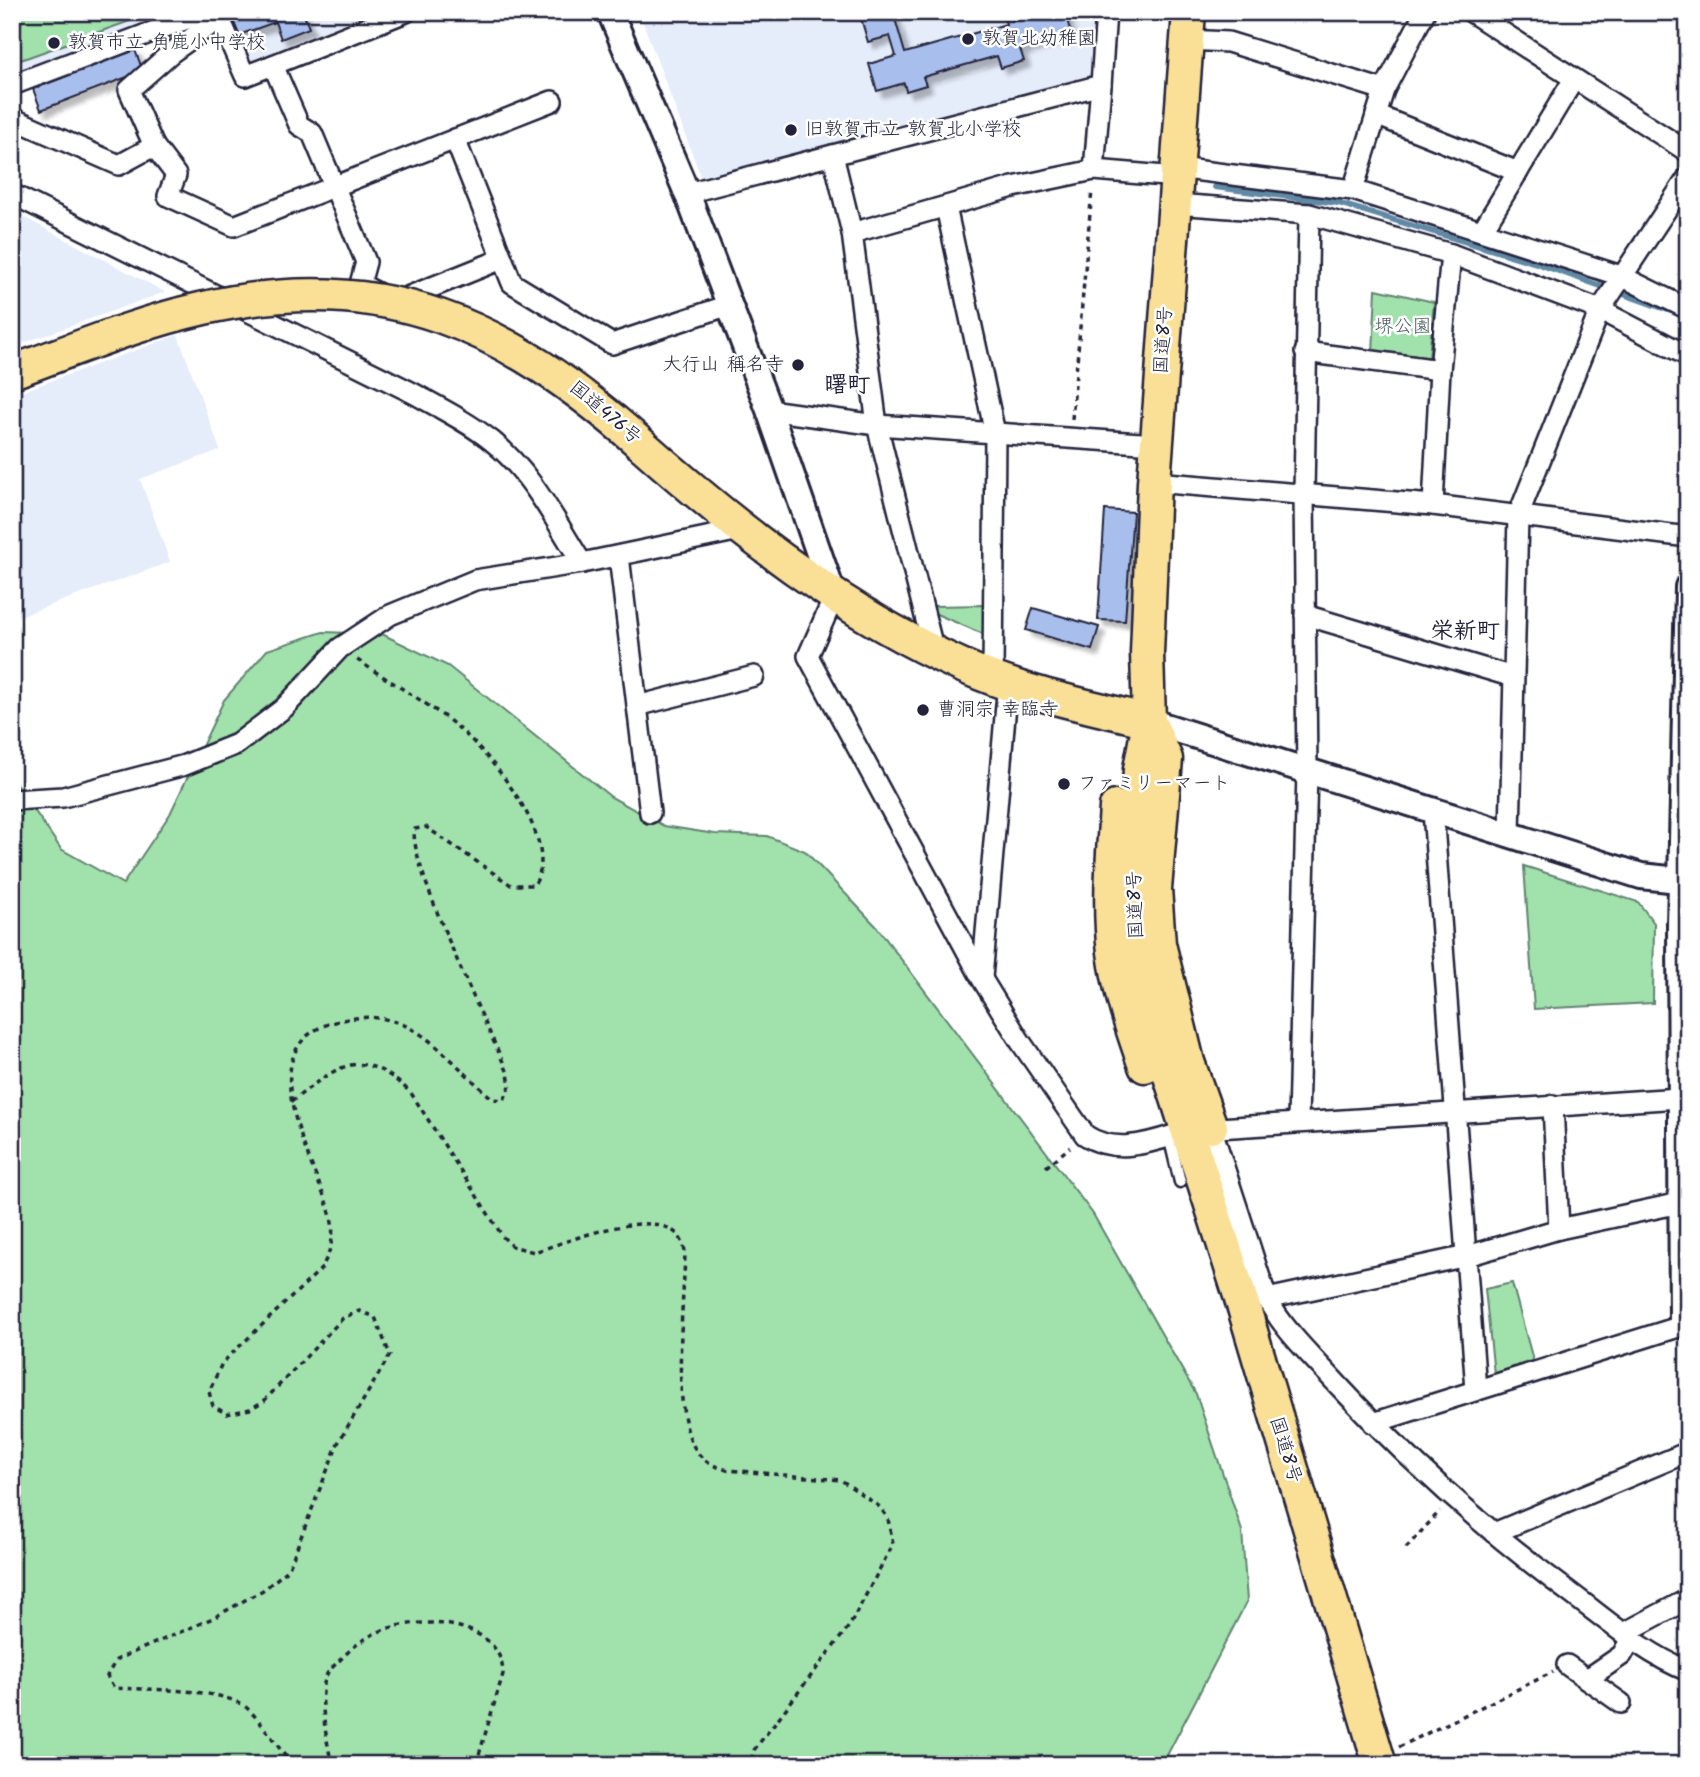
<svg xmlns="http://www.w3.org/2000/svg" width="1700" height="1777" font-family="Kalam,'Klee One',sans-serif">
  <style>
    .built { fill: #e5ecfa }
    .green { fill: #a1e1ab; stroke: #628273; stroke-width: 2 }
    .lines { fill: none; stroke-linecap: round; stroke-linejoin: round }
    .stream { stroke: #6089a5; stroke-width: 6 }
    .building { fill: #a8bfed; stroke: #22223b; stroke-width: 2; filter: url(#shadow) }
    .service-casing { stroke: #22223b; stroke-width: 15 }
    .minor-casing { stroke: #22223b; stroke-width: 24 }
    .tertiary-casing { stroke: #22223b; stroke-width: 30 }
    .trunk-casing { stroke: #22223b; stroke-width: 37 }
    .path { stroke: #22223b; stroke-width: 3.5; stroke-dasharray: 5 5; stroke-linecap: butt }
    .service { stroke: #fff; stroke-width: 10 }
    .minor { stroke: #fff; stroke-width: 19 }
    .tertiary { stroke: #fff; stroke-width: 24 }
    .trunk { stroke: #fadf96; stroke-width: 32 }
    .trunk-bridge-casing { stroke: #22223b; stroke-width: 37; stroke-linecap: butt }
    .trunk-bridge { stroke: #fadf96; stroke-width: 32 }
    .poi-dot { fill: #22223b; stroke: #fff; stroke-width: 2.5 }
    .labels { text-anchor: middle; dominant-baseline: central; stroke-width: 5; stroke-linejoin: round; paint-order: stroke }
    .poi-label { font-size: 19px; fill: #22223b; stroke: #fff; text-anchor: start }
    .park-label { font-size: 19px; fill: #485b5d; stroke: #fff }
    .street-label { font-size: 19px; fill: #22223b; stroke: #fff }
    .quarter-label { font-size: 23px; font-weight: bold; fill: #22223b; stroke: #fff }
  </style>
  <defs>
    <filter id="shadow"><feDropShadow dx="6" dy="6" stdDeviation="2" flood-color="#0004"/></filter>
  </defs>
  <rect width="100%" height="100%" fill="#fff"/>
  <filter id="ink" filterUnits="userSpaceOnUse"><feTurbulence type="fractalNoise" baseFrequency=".0143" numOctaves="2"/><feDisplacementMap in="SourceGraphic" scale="14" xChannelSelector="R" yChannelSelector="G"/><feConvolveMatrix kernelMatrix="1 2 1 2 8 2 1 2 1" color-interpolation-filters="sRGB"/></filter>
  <g filter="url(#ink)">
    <g class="built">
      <path d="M12,12H180L12,75Z"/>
      <path d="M228,12H372L250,61Z"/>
      <path d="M639,12H1101L1096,80L702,180Z"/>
      <path d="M12,211L165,292L12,347Z"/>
      <path d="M178,335L220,450L140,479L170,562L12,619V395Z"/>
    </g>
    <g class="green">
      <path d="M12,12H155L12,63Z"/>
      <path d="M1376,289L1434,302L1429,359L1373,353Z"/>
      <path d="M984,605L983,634L934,613V606Z"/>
      <path d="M323,632L382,634L448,666L611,797L664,826L715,834L767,836L805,851L876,926L1093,1214L1196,1394L1242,1531L1247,1601L1162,1765H12V778L61,849L123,884L170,814L224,700L267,650Z"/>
      <path d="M1524,866L1638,902L1654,923L1653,1003L1534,1009Z"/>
      <path d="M1512,1283L1533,1360L1494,1374L1485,1289Z"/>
    </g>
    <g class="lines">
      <path class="stream" d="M1215,187L1338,203L1536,263L1671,311"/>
    </g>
    <g class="building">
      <path d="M230,12H303L309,28L281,39L275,22L239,35Z"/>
      <path d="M859,12H893L905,53L1006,24L1002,12H1010L1013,21L1043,12H1065L1071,34L1020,49L1024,61L1001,68L997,56L923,77L926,85L906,91L904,83L877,91L869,64L896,56L890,36L868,42Z"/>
      <path d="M135,50L143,71L41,110L33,89Z"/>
      <path d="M1105,510L1133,512L1125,621L1098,620Z"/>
      <path d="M1033,608L1099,627L1092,650L1026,630Z"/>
    </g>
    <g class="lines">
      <g class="service-casing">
        <path id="service" d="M1169,1136L1180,1182"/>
      </g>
      <g class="minor-casing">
        <g id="minor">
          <path d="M217,12L245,76L406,12"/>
          <path d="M1471,12L1688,152"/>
          <path d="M1187,40L1228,42L1384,90"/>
          <path d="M273,65L299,125L312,133L366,262L360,284L395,302L502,259"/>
          <path d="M12,85L205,12"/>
          <path d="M1101,85L1106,12"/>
          <path d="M1376,115L1518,172"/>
          <path d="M12,118L119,165L154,146L176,175L168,196L234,226L552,101"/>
          <path d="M455,139L512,283L612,344L729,305"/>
          <path d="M154,146L129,90L171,53L220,18"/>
          <path d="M833,155L852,233L877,425L934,652"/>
          <path d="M1177,168L1353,190L1621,276L1688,309"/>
          <path d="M1353,190L1384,90L1425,12"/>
          <path d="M687,193L1101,85L1094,170"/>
          <path d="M12,194L413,393C440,408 468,422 492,441C531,472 556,522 582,563"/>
          <path d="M1175,204L1309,214L1451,254L1600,310L1688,356"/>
          <path d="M946,207L995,433L993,677"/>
          <path d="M1482,231L1574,79"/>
          <path d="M852,233L1013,187L1094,170L1177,177"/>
          <path d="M1305,352L1440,370"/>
          <path d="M769,410L877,425L1156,444"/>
          <path d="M1154,482L1433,505L1688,537"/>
          <path d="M1433,505L1440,370L1451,254"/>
          <path d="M619,556L650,813"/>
          <path d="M834,597L808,656L982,979L1020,1041L1085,1135C1112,1153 1144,1145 1174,1135"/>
          <path d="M1305,615L1513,677"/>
          <path d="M637,706L754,676"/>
          <path d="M12,800L63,797L185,765L237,744L284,708L340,648L390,615L475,580L582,563L740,530"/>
          <path d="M1433,811L1476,1390"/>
          <path d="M1510,833L1518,516L1600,310L1688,177"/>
          <path d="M982,978L1008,682"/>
          <path d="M1553,1105L1559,1229"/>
          <path d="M1298,1121L1307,771L1304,493L1309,214"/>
          <path d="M1211,1127L1267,1299C1285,1332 1313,1357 1338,1385C1412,1465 1493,1536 1581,1601C1615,1627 1648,1655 1688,1671"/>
          <path d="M1203,1129L1680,1098"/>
          <path d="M1267,1299L1467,1256L1559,1229L1680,1203"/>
          <path d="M1373,1423L1688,1324"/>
          <path d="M1494,1533L1688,1452"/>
          <path d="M1624,1633L1688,1599"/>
          <path d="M1567,1665L1621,1703"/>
          <path d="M1587,1679L1622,1655L1631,1639"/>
        </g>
      </g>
      <g class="tertiary-casing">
        <g id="tertiary">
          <path d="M610,12L687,193L769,410L834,597"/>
          <path d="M1149,721L1641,876L1688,881"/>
          <path d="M1682,1325L1680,925L1688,587"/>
        </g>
      </g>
      <g class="trunk-casing">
        <g id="trunk">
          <path d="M1189,12L1154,482L1147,653L1149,721L1140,769L1136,828L1134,900L1138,951L1152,1020L1244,1308L1380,1765"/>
          <path d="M641,444C739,531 843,613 965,667C1022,693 1088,706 1149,721"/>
          <path d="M1149,721L1166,759L1155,889L1159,944L1188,1062L1211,1127"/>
          <path d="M1116,807C1113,855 1108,904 1114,952C1119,991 1132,1029 1145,1066"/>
        </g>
      </g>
      <g class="path">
        <path d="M1072,419L1092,190"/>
        <path d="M291,1102C340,1064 360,1045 411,1093L503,1237L512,1246L534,1252C569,1242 677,1194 685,1252C684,1301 671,1406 694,1447C702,1461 712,1466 728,1470L841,1480L880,1507L888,1519L893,1544L850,1625L754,1750L750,1765"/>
        <path d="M1046,1167L1070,1147"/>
        <path d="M1406,1548L1440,1511"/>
        <path d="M1399,1747L1553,1672"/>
        <path d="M292,1765C278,1747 264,1725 248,1709C224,1687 146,1690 114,1688L107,1676L116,1660L215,1617L263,1590L288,1570L338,1443L390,1355L375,1317L359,1311L343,1318L264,1401L250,1409L227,1414L213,1406L209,1392L222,1363L321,1269C331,1251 336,1234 330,1213C314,1161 245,1046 335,1022C412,1001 441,1055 493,1099L504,1100L510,1086L508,1073C492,1036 405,857 415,829L426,827L511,885H534C563,842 494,760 462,731C434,706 388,681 356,659"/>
        <path d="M332,1765C327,1742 317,1695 327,1674C329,1670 335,1665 338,1662C351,1648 367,1635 386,1629C425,1616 502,1621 503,1674L476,1765"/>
      </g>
      <use href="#service" class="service"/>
      <use href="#minor" class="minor"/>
      <use href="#tertiary" class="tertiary"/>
      <use href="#trunk" class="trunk"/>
      <g class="trunk-bridge-casing">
        <path id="trunk-bridge" d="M12,372C75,349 138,323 204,308C385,267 508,326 641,444"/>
      </g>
      <use href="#trunk-bridge" class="trunk-bridge"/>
    </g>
  </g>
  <g class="poi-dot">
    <circle cx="968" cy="39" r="7"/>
    <circle cx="54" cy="43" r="7"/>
    <circle cx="791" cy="130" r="7"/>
    <circle cx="798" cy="365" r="7"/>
    <circle cx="923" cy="710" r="7"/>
    <circle cx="1064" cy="784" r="7"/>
  </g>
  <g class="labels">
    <g class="poi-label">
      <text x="982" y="39">敦賀北幼稚園</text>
      <text x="68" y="43">敦賀市立 角鹿小中学校</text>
      <text x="805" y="130">旧敦賀市立 敦賀北小学校</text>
      <text x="784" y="365" text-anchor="end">大行山 稱名寺</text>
      <text x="937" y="710">曹洞宗 幸臨寺</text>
      <text x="1078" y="784">ファミリーマート</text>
    </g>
    <g class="park-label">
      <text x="1403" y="327">堺公園</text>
    </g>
    <g class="street-label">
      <text transform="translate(1164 340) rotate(-86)">国道8号</text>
      <text transform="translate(605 413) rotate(40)">国道476号</text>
      <text transform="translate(1136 905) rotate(-92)">国道8号</text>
      <text transform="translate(1285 1450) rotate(73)">国道8号</text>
    </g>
    <g class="quarter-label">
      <text x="847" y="386">曙町</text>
      <text x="1465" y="632">栄新町</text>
    </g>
  </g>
  <rect width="1700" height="1777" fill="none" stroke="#fff" stroke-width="42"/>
  <rect x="21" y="21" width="1658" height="1735" fill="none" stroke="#22223b" stroke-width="2.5" filter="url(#ink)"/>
</svg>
